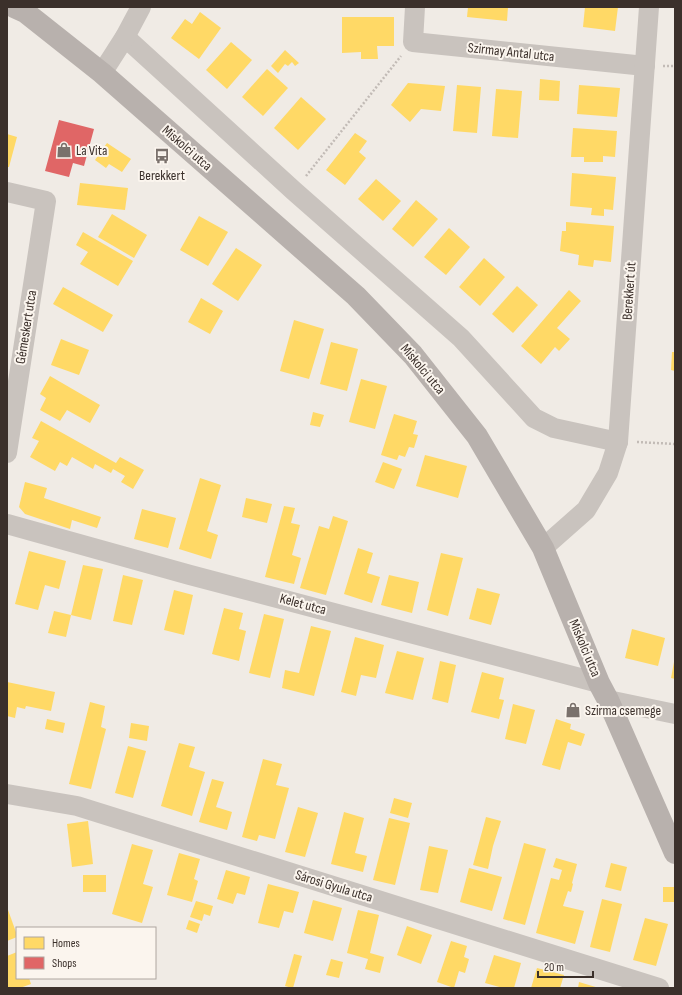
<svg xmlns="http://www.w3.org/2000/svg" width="682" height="995" font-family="'Sofia Sans Condensed',sans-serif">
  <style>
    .homes { fill: #ffd966 }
    .shops { fill: #e06666 }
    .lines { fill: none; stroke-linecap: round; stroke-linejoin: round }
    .path { stroke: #c2bbb6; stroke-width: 2.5; stroke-dasharray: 2 2; stroke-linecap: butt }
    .minor { stroke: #c9c3be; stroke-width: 20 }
    .major { stroke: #b8b1ad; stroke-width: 22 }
    .labels { text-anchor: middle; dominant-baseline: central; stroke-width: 4; stroke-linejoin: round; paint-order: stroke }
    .street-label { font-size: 14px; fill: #3b302b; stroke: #fbf5ee }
    .poi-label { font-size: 14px; fill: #3b302b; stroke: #fbf5ee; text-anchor: start }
  </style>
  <rect width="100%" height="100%" fill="#f0ebe5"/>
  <g class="homes">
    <path d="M468,7H508L507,21L467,17Z"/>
    <path d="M585,7H618L615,31L583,27Z"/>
    <path d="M200,12L221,28L199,59L171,38L185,19L192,24Z"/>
    <path d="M342,17H394V46H377L378,59H361V52L342,53Z"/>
    <path d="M231,42L252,60L227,89L206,70Z"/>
    <path d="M285,50L299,63L295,66L292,62L288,66L285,64L278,73L271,66Z"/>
    <path d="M267,69L288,88L263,116L242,97Z"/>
    <path d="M540,79L560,81L559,101L539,100Z"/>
    <path d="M408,83L445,86L441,111L421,109L410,122L391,105Z"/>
    <path d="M457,85L481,87L477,133L453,131Z"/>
    <path d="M579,85L620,88L617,117L577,114Z"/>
    <path d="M496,89L522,91L518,138L492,136Z"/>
    <path d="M301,97L326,119L298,150L274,128Z"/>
    <path d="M573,128L617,131L615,157L603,156V162H584V157H571Z"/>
    <path d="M355,133L367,141L359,152L366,158L345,185L326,170Z"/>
    <path d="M7,134L17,137L9,167H7Z"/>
    <path d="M107,143L131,159L122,172L109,164L106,168L95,160Z"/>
    <path d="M572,173L616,177L613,210L604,209V216L591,215L592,208L570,206Z"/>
    <path d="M376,179L401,201L383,221L358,199Z"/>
    <path d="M80,183L128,188L125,210L77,205Z"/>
    <path d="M416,200L438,219L413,247L392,229Z"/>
    <path d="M112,214L147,235L134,258L98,237Z"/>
    <path d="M199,216L228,232L208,266L180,250Z"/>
    <path d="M566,222L614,226L611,262L594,260L593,267L578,265L579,255L560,251L562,231H566Z"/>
    <path d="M449,228L470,247L446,275L424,257Z"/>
    <path d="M83,232L133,261L118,286L80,264L88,252L76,245Z"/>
    <path d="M236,248L262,265L238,301L212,284Z"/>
    <path d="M484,258L505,277L480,306L459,287Z"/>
    <path d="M517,286L538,305L513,333L492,314Z"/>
    <path d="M63,287L113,315L103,332L53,304Z"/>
    <path d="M569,290L581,301L557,328L570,339L559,351L555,347L541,364L521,346Z"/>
    <path d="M201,298L223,311L210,334L188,322Z"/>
    <path d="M294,320L324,329L309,379L280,371Z"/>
    <path d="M61,339L89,350L79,375L51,365Z"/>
    <path d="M331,342L358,349L347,391L320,384Z"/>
    <path d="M672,352H675V371L671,370Z"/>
    <path d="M50,376L100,405L90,423L67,410L60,421L40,410L46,398L40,394Z"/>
    <path d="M361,379L387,386L375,429L349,422Z"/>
    <path d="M313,412L324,415L320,427L310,425Z"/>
    <path d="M394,414L417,421L413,434L418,435L414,448L409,447L405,457L399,455L397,460L381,455Z"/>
    <path d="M41,421L116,463L120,457L144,470L133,489L121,482L125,476L113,469L111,473L95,464L93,469L72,457L67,466L60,462L55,471L30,457L39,441L32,438Z"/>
    <path d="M425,455L467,466L458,498L416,486Z"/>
    <path d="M383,462L402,469L394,489L375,482Z"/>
    <path d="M200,478L221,485L207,531L218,535L211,559L179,549Z"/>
    <path d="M25,482L47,488L44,498L101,517L97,528L72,520L70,529L25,514L19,507Z"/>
    <path d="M246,498L272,504L267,523L242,517Z"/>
    <path d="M284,506L295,508L291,523L300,525L292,555L301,558L294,584L265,577Z"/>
    <path d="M142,509L176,518L168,548L134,539Z"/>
    <path d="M333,516L348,521L326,595L300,588L319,526L329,529Z"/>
    <path d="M358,548L373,553L367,573L380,577L372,603L344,594Z"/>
    <path d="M29,551L66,561L59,589L45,585L38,610L15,604Z"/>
    <path d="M441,553L463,558L448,616L427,610Z"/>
    <path d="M83,565L103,569L91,620L71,615L66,637L48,633L54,611L71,615Z"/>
    <path d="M123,575L143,580L132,625L113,621Z"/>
    <path d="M389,575L419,582L412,613L381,605Z"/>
    <path d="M477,588L500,594L491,625L469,619Z"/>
    <path d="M174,590L193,595L184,635L164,630Z"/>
    <path d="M224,608L243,613L239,629L246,631L239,661L212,654Z"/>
    <path d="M264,614L284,619L270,678L249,673Z"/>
    <path d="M311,626L331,631L314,696L282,688L285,670L299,673Z"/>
    <path d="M632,629L665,638L658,666L625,658Z"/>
    <path d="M355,637L384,645L376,678L361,675L356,696L341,692Z"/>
    <path d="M397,651L424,658L413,700L385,693Z"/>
    <path d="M440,661L456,665L448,703L432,699Z"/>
    <path d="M674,662H675V679L671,678Z"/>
    <path d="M482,672L504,678L499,699L504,700L499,719L471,712Z"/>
    <path d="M7,682L55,692L51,711L26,706L25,709L17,707L15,718L7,716Z"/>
    <path d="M90,702L105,706L101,727L106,729L91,789L69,784Z"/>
    <path d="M513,704L535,710L526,744L505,739Z"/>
    <path d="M47,719L65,723L63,733L45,729Z"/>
    <path d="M556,719L571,724L570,729L585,734L581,746L568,742L560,770L542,765Z"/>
    <path d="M131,723L149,726L147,741L129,738Z"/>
    <path d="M179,743L195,747L189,767L205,772L192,816L161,806Z"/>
    <path d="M128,746L146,751L133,798L115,793Z"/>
    <path d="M263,759L282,764L276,785L289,788L275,839L259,835L257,841L242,837Z"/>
    <path d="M212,779L224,782L216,807L232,812L227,830L199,822Z"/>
    <path d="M394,798L412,803L408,818L390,813Z"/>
    <path d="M298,807L318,813L305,857L285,852Z"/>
    <path d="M344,812L364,818L355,853L367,856L363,872L331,864Z"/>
    <path d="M486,817L501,821L493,846L488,869L473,865Z"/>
    <path d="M389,818L410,823L395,885L373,880Z"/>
    <path d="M88,821L93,864L72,867L67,824Z"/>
    <path d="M524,843L546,849L525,925L503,919Z"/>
    <path d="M132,844L153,850L143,884L153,887L142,923L112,914Z"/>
    <path d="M429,846L448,850L438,893L420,890Z"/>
    <path d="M179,853L200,859L194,879L198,881L192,902L167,895Z"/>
    <path d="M556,858L577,864L572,883L573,884L571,892L568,891L563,906L584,911L575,944L536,933L551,878L559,880L562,870L553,867Z"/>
    <path d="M611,863L627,867L621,891L605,887Z"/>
    <path d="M469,868L502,877L492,911L460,902Z"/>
    <path d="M226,870L250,877L245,895L237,893L233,904L217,899Z"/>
    <rect x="83" y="875" width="23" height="17"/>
    <path d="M268,884L299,892L293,913L284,911L279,928L258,923Z"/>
    <rect x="663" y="887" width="12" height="15"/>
    <path d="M602,899L622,904L610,952L590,947Z"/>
    <path d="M313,900L342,908L333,941L304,933Z"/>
    <path d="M196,901L213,906L210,916L204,914L202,921L190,917Z"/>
    <path d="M7,907L17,935V937L7,941Z"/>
    <path d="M358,910L379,915L370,953L384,957L380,973L365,969L368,959L347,953Z"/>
    <path d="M645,918L668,924L656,966L633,960Z"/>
    <path d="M189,920L200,924L197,933L186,929Z"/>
    <path d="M407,926L432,935L421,964L397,955Z"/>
    <path d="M451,941L467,946L464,957L469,959L465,973L459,971L454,988L437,982Z"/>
    <path d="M17,952V978H29L31,984L20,988H7V956Z"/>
    <path d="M294,954L302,956L293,988H292L285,986Z"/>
    <path d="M494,955L521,963L514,988H503L485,983Z"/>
    <path d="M331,959L343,962L339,978L326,975Z"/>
    <path d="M537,968L564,975L560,988H531Z"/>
    <path d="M579,982L599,988H578Z"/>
  </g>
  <path class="shops" d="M59,120L94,129L84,166L73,163L69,177L45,171Z"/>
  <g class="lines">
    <g class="path">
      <path d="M663,66H675"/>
      <path d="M306,176L401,56"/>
      <path d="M637,442L675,444"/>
    </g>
    <g class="minor">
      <path d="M415,7L413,42L645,66"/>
      <path d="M125,37L294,191L461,338L534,418L554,428L618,442"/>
      <path d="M102,73L125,37L141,7"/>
      <path d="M7,192L46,201L7,453"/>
      <path d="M7,524L190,575L599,683"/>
      <path d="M543,548L586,510L608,473L618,442L649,7"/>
      <path d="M608,700L675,714"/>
      <path d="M7,794L77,806L659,988"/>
    </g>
    <path class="major" d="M14,7L25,12L102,73L356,296L413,355L477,436L543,548L599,683L608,700L675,853"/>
  </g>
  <defs>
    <g id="shop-bare" transform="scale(1.2)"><path d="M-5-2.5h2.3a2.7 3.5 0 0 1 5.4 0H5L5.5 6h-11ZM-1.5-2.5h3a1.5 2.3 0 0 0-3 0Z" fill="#7a716c" stroke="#fbf5ee" stroke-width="2.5" paint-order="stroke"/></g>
    <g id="bus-bare" transform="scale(1.2)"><path d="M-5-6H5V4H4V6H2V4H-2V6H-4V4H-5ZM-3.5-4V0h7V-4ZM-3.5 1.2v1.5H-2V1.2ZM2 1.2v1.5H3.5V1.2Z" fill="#7a716c" stroke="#fbf5ee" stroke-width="2.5" paint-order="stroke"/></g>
  </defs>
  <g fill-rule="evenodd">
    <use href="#shop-bare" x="64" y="150"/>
    <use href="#bus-bare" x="162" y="156"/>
    <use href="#shop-bare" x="573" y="710"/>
  </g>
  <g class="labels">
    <g class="street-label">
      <text transform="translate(511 52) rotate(6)">Szirmay Antal utca</text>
      <text transform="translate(187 148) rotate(41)">Miskolci utca</text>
      <text transform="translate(629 291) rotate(-86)">Berekkert út</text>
      <text transform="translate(26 327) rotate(-81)">Gémeskert utca</text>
      <text transform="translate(423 369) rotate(50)">Miskolci utca</text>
      <text transform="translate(303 604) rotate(15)">Kelet utca</text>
      <text transform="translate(585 648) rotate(67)">Miskolci utca</text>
      <text transform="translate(334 886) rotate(17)">Sárosi Gyula utca</text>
    </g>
    <g class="poi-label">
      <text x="76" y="150">La Vita</text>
      <text x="162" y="175" text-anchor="middle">Berekkert</text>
      <text x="585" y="710">Szirma csemege</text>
    </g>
  </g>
  <rect width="682" height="995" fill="none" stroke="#3b302b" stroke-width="16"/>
  <rect x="16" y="927" width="140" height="52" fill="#fbf5ee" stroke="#aea6a0"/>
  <rect x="24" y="937" width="20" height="12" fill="#ffd966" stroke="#aea6a0"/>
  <text x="52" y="947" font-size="12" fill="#3b302b">Homes</text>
  <rect x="24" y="957" width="20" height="12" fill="#e06666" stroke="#aea6a0"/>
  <text x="52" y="967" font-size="12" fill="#3b302b">Shops</text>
  <path d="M538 971v6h55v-6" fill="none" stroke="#3b302b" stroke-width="2"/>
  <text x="544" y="971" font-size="12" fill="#3b302b" stroke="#fbf5ee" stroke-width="3" paint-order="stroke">20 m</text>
</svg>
